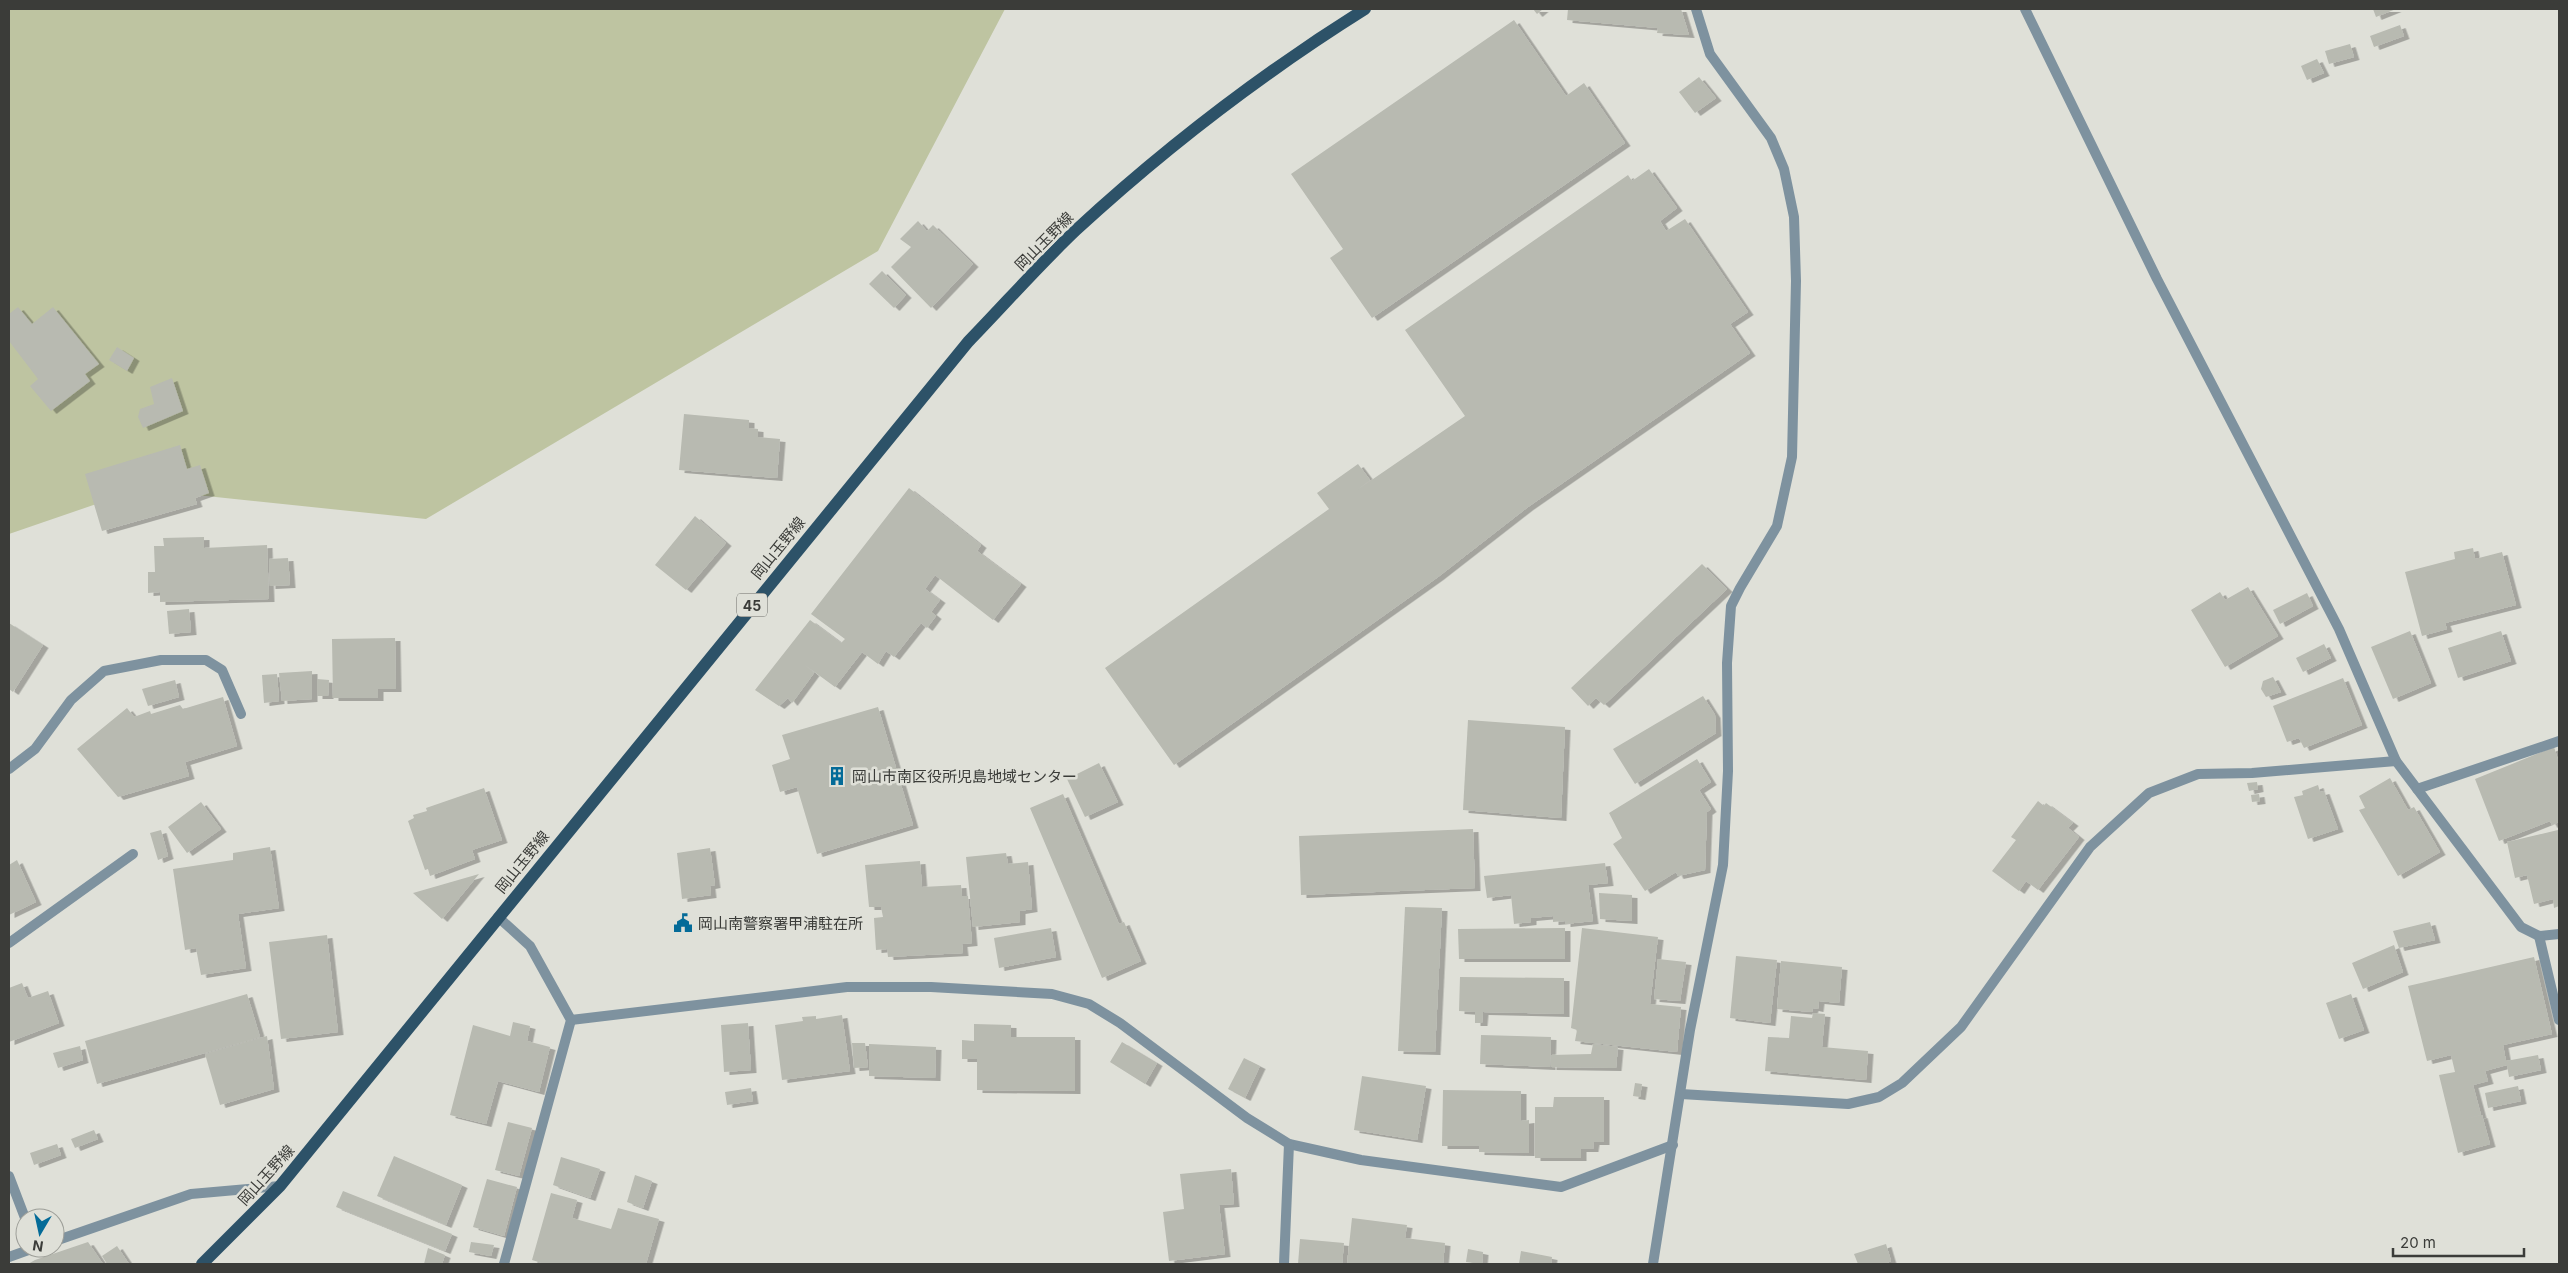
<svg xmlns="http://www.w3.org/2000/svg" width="2568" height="1273" font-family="Inter,'Noto Sans JP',sans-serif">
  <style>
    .green { fill: #bec4a1 }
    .building { fill: #b8bab1; filter: url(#shadow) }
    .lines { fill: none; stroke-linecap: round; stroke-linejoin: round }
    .minor { stroke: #7e929f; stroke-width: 10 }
    .primary { stroke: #2d5268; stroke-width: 12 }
    .labels { text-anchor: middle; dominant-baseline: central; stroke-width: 5; stroke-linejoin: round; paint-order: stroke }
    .shield { fill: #dfe0d8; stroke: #6c6d69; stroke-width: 1 }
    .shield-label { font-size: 14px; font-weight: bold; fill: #3b3c39 }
    .street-label { font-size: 15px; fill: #3b3c39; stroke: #dfe0d8 }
    .poi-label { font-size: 15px; fill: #3b3c39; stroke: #dfe0d8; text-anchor: start }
  </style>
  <defs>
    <filter id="shadow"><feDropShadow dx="5.5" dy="3" stdDeviation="0" flood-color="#0004"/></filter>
  </defs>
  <rect width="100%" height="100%" fill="#dfe0d8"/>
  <path class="green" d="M9,9H1005L878,251L426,519L140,489L9,534Z"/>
  <g class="building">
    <path d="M1533,9H1543L1537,14Z"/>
    <path d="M1568,9H1681L1689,35L1657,33L1658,28L1567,20Z"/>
    <path d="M2373,9H2396L2376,17Z"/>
    <path d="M1514,20L1566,96L1584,83L1625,143L1372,318L1330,258L1343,249L1291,174Z"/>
    <path d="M2400,25L2404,36L2374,47L2370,36Z"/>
    <path d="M2350,44L2354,57L2329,64L2325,51Z"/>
    <path d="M2317,59L2324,73L2307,80L2301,66Z"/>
    <path d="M1699,77L1716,98L1695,113L1679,92Z"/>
    <path d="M1649,169L1677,208L1660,221L1666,231L1685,219L1748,312L1730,324L1750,353L1528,507L1438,577L1174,765L1105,668L1329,509L1317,493L1358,464L1370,480L1357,490L1465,416L1405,330L1628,175L1632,181Z"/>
    <path d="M918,221L927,231L933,225L973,264L931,308L891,267L911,247L900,239Z"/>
    <path d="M882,271L906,295L894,308L869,284Z"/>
    <path d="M18,307L32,324L53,307L99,364L85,374L90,381L51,411L30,386L38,379L9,341V314Z"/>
    <path d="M117,347L134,358L127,371L109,360Z"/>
    <path d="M172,378L183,411L143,428L138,417L140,409L154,404L150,387Z"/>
    <path d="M684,414L749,420V428L758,429V437L780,439L777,478L679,470Z"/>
    <path d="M180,445L187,469L200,465L209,493L195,498L197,504L102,531L85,474Z"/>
    <path d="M909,488L981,545L977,551L1021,584L993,620L935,575L925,589L940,600L931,612L936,616L927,628L921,623L894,657L886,651L878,664L862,652L835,687L805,665L814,673L792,703L788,698L779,706L755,690L810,620L841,643L845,639L811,614Z"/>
    <path d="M695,516L726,543L686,590L655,565Z"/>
    <path d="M204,537V548L267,545L269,599L160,602V592L148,593V572H155L154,546H164L163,538Z"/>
    <path d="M2473,548L2475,559L2502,552L2516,605L2445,623L2447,629L2422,636L2405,572L2455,559L2454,552Z"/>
    <path d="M288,558L290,585L270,586L269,559Z"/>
    <path d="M1702,564L1727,589L1604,705L1596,698L1588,706L1571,688Z"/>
    <path d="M2248,587L2278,636L2225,667L2191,610L2220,592L2225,600Z"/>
    <path d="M2307,593L2313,606L2280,624L2273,610Z"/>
    <path d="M189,609L191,632L169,634L167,611Z"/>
    <path d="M9,623L43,645L13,692L9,689Z"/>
    <path d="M2410,631L2431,683L2393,699L2371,647Z"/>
    <path d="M2501,631L2511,661L2458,678L2448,648Z"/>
    <path d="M395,638L396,689H378V698H333L332,639Z"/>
    <path d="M2324,644L2331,658L2303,672L2296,658Z"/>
    <path d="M312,671V699L282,701L279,673Z"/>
    <path d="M277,674L279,701L264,703L262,675Z"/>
    <path d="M2273,677L2281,692L2266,697L2261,689L2263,681Z"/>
    <path d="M2343,678L2362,725L2304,748L2299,738L2287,742L2273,706Z"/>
    <path d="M317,679L329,680L328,696H317Z"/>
    <path d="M175,680L179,697L148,706L142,689Z"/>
    <path d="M1703,696L1715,715L1716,733L1635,784L1613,749Z"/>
    <path d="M223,697L237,746L185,762L189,776L118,797L77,749L127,708L134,717L150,711L151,714L180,705L183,709Z"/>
    <path d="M878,707L913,825L817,854L797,787L780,792L772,765L790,759L782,735Z"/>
    <path d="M1468,720L1565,727L1561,818L1463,810Z"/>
    <path d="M2554,747L2559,763V822L2552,825L2550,821L2499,841L2475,779Z"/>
    <path d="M1697,759L1711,782L1699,790L1711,809L1707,812L1705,870L1678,876L1676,872L1645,891L1613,844L1622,838L1609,813Z"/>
    <path d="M1099,763L1118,802L1085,817L1067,779Z"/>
    <path d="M2390,778L2408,810L2414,807L2440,852L2398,876L2359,810L2365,808L2359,796Z"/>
    <path d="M2257,782L2258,789L2249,791L2247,783Z"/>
    <path d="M2318,785L2320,792L2324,791L2338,829L2308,839L2294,797L2303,795L2302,791Z"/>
    <path d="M484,788L502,840L472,850L475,859L430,876L428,869L425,870L408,821L414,818L413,815L427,811L426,808Z"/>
    <path d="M1063,794L1119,924L1124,922L1141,961L1102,978L1030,808Z"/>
    <path d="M2259,794L2260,801L2252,802L2251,795Z"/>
    <path d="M2038,801L2044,806L2046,803L2073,823L2068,828L2079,837L2038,890L2026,881L2019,891L1992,871L2016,840L2011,837Z"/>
    <path d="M201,802L221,829L187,853L168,827Z"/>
    <path d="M1473,829L1475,888L1301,895L1299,836Z"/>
    <path d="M161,830L168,856L158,860L150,833Z"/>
    <path d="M2558,830L2559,906L2554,908L2553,899L2534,904L2527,875L2515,878L2507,842Z"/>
    <path d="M270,847L279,908L238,914L246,968L201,975L196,948L185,950L173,869L233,860V853Z"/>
    <path d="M710,848L715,885L710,886L711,895L682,899L677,853Z"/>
    <path d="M1006,853L1008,864L1028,862L1032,909L1020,911V922L973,927L966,857Z"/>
    <path d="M17,860L36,902L9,915V865Z"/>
    <path d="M920,861L922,887L961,885L962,896H968L972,943L962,944L963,953L888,957L887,949L876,950L874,918L883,917L881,907H869L865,865Z"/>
    <path d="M1605,863L1608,883L1588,885L1593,921L1565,924V921L1553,922V916L1531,918V922L1514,924L1511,895L1487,898L1484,876Z"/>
    <path d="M479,874L442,919L413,893Z"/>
    <path d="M1599,893L1632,895V921L1600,919Z"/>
    <path d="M1405,907L1442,908L1435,1052L1398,1051Z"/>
    <path d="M2430,922L2435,940L2399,948L2393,931Z"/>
    <path d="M1051,928L1056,957L999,968L994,938Z"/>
    <path d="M1565,928V959H1459L1458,929Z"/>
    <path d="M1582,928L1658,937L1650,1004L1681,1007L1677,1052L1575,1041L1577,1030L1571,1028Z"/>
    <path d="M327,935L338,1032L281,1039L269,942Z"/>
    <path d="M2394,945L2403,972L2363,989L2352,963Z"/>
    <path d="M1736,956L1777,960L1770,1023L1730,1018Z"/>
    <path d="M2534,957L2552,1034L2503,1045L2506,1061L2538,1055L2541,1070L2509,1077L2507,1065L2485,1071L2488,1081L2473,1085L2481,1115L2456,1121L2482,1115L2490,1144L2458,1153L2439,1075L2455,1072L2451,1055L2427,1061L2408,986Z"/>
    <path d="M1658,959L1686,962L1680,1001L1654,999Z"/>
    <path d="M1781,961L1842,967L1839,1003L1819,1001L1818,1009L1813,1008L1812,1012L1777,1009Z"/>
    <path d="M1460,977L1564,978V1014L1483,1012L1482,1023H1475V1012L1459,1011Z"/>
    <path d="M22,983L28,998L48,991L59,1023L9,1042V988Z"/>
    <path d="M247,994L260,1037L97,1084L85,1041Z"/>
    <path d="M2351,994L2364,1030L2339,1039L2326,1003Z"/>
    <path d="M1813,1013L1825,1014L1822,1047L1868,1051L1866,1080L1765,1071L1768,1037L1789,1038L1791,1016L1812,1018Z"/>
    <path d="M842,1015L850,1071L782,1080L775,1025L803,1021L802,1017L816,1016V1019Z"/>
    <path d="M513,1022L530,1026L527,1041L550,1047L539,1092L498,1081L486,1124L450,1115L473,1025L510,1036Z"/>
    <path d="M748,1023L751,1070L724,1072L721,1025Z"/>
    <path d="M974,1024L1011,1025V1037H1075V1091L977,1090V1059H962V1040L974,1041Z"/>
    <path d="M1481,1035L1551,1037L1550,1067L1480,1064Z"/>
    <path d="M267,1036L274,1089L220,1105L205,1054Z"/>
    <path d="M1122,1042L1157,1063L1145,1084L1110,1062Z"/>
    <path d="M852,1043H865L868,1067L854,1068Z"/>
    <path d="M869,1044L936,1047L935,1078L869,1076Z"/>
    <path d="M1593,1044L1618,1047L1616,1068L1551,1067V1055L1591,1054Z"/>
    <path d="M80,1046L83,1060L58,1068L53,1053Z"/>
    <path d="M1244,1058L1260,1066L1245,1098L1228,1089Z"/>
    <path d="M1362,1076L1426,1086L1417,1140L1354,1130Z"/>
    <path d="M1635,1083L1642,1084L1640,1097L1633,1096Z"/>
    <path d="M2518,1086L2521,1101L2488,1108L2485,1093Z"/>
    <path d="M751,1088L753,1101L727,1105L725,1092Z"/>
    <path d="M1443,1090L1521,1091V1121L1529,1120V1153L1479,1152V1146H1442Z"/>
    <path d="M1554,1097H1604V1142H1594L1593,1149H1581V1158H1535V1107H1553Z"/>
    <path d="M508,1122L532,1128L519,1176L495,1170Z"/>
    <path d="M94,1130L98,1139L75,1148L71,1139Z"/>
    <path d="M57,1144L61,1155L34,1165L30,1153Z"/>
    <path d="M394,1156L462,1185L446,1225L377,1196Z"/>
    <path d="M561,1157L600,1169L590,1198L553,1185Z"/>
    <path d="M1231,1169L1234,1204L1219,1205L1225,1254L1169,1261L1163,1212L1184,1209L1180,1174Z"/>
    <path d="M635,1175L652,1181L643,1208L627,1202Z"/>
    <path d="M487,1179L517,1187L504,1236L473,1227Z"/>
    <path d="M343,1191L452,1234L445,1251L336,1207Z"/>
    <path d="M551,1193L577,1200L572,1218L611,1229L618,1208L659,1219L646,1264H545L532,1260Z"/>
    <path d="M1352,1218L1407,1225L1405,1238L1445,1243L1443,1264H1347Z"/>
    <path d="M1300,1239L1344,1243L1342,1264H1298Z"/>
    <path d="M88,1242L103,1264H28L35,1260Z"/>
    <path d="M471,1242L494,1245L491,1256L469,1252Z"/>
    <path d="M1886,1244L1891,1261L1885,1264H1858L1854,1254Z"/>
    <path d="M117,1246L129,1264H107L102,1256Z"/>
    <path d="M428,1248L445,1255L442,1264H424Z"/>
    <path d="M1468,1249L1483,1252L1482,1264L1466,1262Z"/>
    <path d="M1521,1251L1552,1257L1551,1264H1519Z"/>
  </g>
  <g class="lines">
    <g class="minor">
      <path d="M2025,9L2157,279L2339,629L2396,761L2521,927L2539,936L2559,934"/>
      <path d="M9,769L35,749L71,700L104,671L161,660H206L222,670L241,714"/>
      <path d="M2417,789L2559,741"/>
      <path d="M498,917L530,946L571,1020L504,1264"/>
      <path d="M2539,936L2559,1020"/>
      <path d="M9,943L133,854"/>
      <path d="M571,1020L847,987H931L1052,994L1089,1004L1120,1023L1247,1118L1289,1144L1361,1160L1561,1187L1673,1145"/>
      <path d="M1681,1094L1848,1104L1879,1097L1902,1083L1961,1027L2090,847L2149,793L2198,774L2252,773L2396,761"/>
      <path d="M9,1176L25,1218"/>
      <path d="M55,1241L191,1194L280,1186"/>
      <path d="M9,1257L34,1248"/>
      <path d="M1284,1264L1289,1144"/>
      <path d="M1653,1264L1690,1030L1723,865L1728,771L1727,663L1731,606L1740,588L1777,526L1792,457L1796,281L1794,217L1784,169L1771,138L1710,54L1696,9"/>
    </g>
    <path class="primary" d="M202,1264L280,1186L968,342C1004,305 1038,266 1076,230C1165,148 1263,73 1365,9"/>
  </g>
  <defs>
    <g id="building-bare" transform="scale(1.5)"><path d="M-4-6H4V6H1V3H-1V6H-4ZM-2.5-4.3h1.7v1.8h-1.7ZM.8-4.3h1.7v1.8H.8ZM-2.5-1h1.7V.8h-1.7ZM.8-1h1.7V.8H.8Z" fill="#046b98" stroke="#dfe0d8" stroke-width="2.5" paint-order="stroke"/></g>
    <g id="civic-bare" transform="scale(1.5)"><path d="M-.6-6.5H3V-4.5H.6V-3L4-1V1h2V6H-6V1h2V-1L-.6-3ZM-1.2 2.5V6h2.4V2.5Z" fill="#046b98" stroke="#dfe0d8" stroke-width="2.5" paint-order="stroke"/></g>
  </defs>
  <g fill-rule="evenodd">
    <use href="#building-bare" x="837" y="776"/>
    <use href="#civic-bare" x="683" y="923"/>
  </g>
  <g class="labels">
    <rect class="shield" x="737" y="593.5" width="30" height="23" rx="4"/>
    <g class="shield-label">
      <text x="752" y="605">45</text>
    </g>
    <g class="street-label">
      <text transform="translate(1044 241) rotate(-45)">岡山玉野線</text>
      <text transform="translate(778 548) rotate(-51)">岡山玉野線</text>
      <text transform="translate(522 862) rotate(-51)">岡山玉野線</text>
      <text transform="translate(266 1175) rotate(-48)">岡山玉野線</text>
    </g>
    <g class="poi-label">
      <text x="852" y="776">岡山市南区役所児島地域センター</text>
      <text x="698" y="923">岡山南警察署甲浦駐在所</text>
    </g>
  </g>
  <rect width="2568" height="1273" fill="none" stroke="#3b3c39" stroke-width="20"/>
  <g transform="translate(40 1233) rotate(189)"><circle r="24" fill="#dfe0d8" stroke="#9d9e98"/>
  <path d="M0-4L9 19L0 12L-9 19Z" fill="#046b98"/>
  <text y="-8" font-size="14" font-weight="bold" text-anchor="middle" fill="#3b3c39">N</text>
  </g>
  <path d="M2393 1248v8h131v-8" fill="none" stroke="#3b3c39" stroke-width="2.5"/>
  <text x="2400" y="1248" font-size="15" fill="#3b3c39" stroke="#dfe0d8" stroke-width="4" paint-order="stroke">20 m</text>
</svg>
